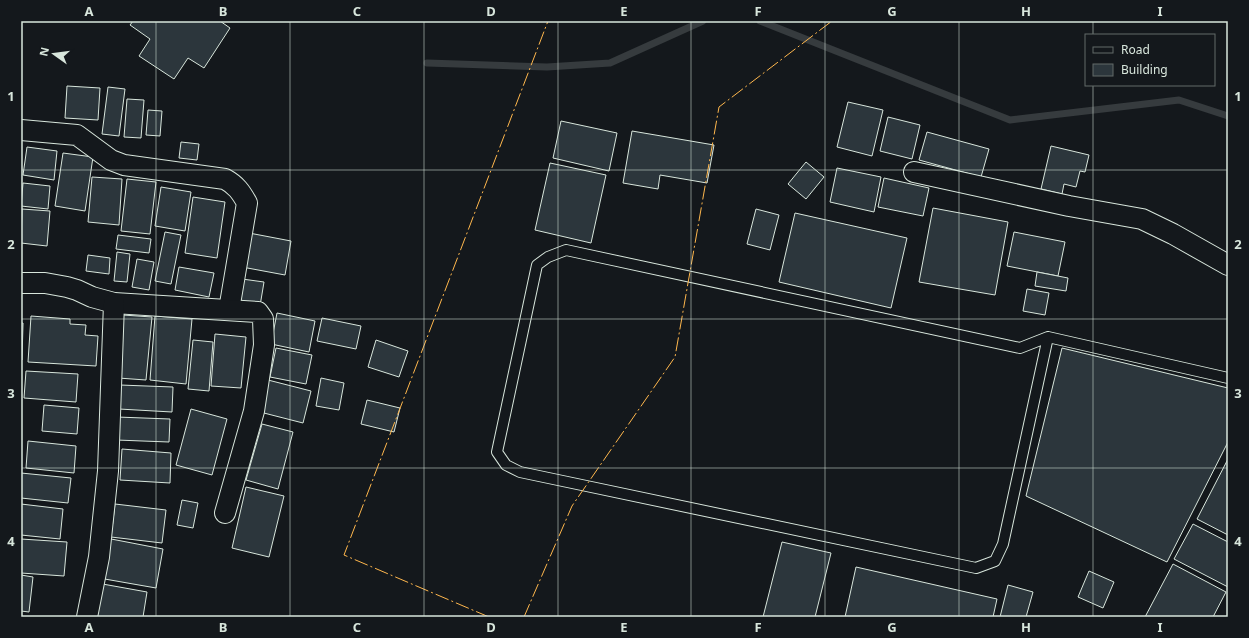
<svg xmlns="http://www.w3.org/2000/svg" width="1249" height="638" font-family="'Noto Sans',sans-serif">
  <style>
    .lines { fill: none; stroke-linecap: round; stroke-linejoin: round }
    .stream { stroke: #363b3e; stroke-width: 7 }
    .building { fill: #2c363c; stroke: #d8e6dc }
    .service-casing { stroke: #d8e6dc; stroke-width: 12 }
    .minor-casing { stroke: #d8e6dc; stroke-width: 22 }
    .service { stroke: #14181c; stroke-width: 10 }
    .minor { stroke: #14181c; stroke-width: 20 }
    .power { stroke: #ffb74d; stroke-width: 1; stroke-dasharray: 14 3 2 3; stroke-linecap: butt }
    .grid { fill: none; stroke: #d8e6dc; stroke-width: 1; stroke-opacity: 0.55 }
    .neatline { fill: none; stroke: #d8e6dc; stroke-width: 1.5 }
    .grid-label { font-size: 13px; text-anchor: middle; font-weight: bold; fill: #d8e6dc }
  </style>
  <rect width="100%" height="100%" fill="#14181c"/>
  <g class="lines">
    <g class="stream">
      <path d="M760,21L1010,120L1179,100L1228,116"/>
      <path d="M427,63L547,67L610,63L703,21"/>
    </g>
  </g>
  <g class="building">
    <path d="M133,21H220L230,28L204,68L188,58L174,79L139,56L150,39L130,25Z"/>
    <path d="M67,86L100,88L98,120L65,118Z"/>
    <path d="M108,87L125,89L119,136L102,134Z"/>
    <path d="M127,99L144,100L141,138L124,137Z"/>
    <path d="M848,102L883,110L872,156L837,147Z"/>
    <path d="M148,110L162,111L160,136L146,135Z"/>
    <path d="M888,117L920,125L912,159L880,151Z"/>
    <path d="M561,121L617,133L609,171L553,158Z"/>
    <path d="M632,131L714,145L707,183L660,175L658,189L623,183Z"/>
    <path d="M927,132L989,149L981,177L919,160Z"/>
    <path d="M181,142L199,144L197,160L179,158Z"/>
    <path d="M1051,146L1089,155L1085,172L1080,171L1076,187L1064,184L1062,194L1041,189Z"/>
    <path d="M27,147L57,151L54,180L23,175Z"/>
    <path d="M63,153L93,157L85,211L55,206Z"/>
    <path d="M806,162L824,177L806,199L788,184Z"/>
    <path d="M550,163L606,175L591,243L535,230Z"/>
    <path d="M837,168L881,177L874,212L830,202Z"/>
    <path d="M92,177L122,179L119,225L88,222Z"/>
    <path d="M884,178L929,188L923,216L878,207Z"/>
    <path d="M127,179L156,182L150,234L121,231Z"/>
    <path d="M23,183L50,186L48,209L21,206Z"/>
    <path d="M161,187L191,192L185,231L155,226Z"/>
    <path d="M193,197L225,202L217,258L185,253Z"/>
    <path d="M933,208L1008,222L995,295L919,282Z"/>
    <path d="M22,209L50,211L47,246L21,243Z"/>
    <path d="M756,209L779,215L770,250L747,244Z"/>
    <path d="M795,213L907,238L891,308L779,282Z"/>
    <path d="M165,232L181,235L171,284L155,281Z"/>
    <path d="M1014,232L1065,242L1058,276L1007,266Z"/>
    <path d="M249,233L291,241L285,275L242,267Z"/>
    <path d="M118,235L151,239L149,253L116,249Z"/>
    <path d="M117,252L130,254L127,282L114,281Z"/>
    <path d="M88,255L110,258L109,274L86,271Z"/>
    <path d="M137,259L154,262L149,290L132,287Z"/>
    <path d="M179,267L214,273L209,297L175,290Z"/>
    <path d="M1037,272L1068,278L1066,291L1035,286Z"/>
    <path d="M242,279L264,282L260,306L238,302Z"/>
    <path d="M1027,289L1049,293L1045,315L1023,311Z"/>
    <path d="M277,313L315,321L309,352L271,344Z"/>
    <path d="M123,315L152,317L146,380L118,378Z"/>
    <path d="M31,316L70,319V324L86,325L85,335L98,336L96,366L28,362Z"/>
    <path d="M155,316L192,319L186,384L150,380Z"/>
    <path d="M322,318L361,326L356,349L317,341Z"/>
    <path d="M21,323H23L22,360H21Z"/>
    <path d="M215,334L246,337L241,388L211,386Z"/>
    <path d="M193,340L213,342L209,391L188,389Z"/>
    <path d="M376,340L408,351L399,377L368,367Z"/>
    <path d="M276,348L312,355L306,384L270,377Z"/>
    <path d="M1062,348L1228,388V442L1167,562L1026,496Z"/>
    <path d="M26,371L78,374L76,402L24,398Z"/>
    <path d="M321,378L344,383L339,410L316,406Z"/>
    <path d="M268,380L311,391L303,423L260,412Z"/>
    <path d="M120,385L173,387L172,412L119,409Z"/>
    <path d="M367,400L400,408L394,432L361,424Z"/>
    <path d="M44,405L79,408L77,434L42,431Z"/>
    <path d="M191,409L227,419L212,475L176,465Z"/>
    <path d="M117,417L170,419L169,442L116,440Z"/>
    <path d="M262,424L293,432L278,489L246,480Z"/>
    <path d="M28,441L76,446L74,473L26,468Z"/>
    <path d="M122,449L171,453L170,483L120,480Z"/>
    <path d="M1228,459V535L1197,519Z"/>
    <path d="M21,473L71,478L68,503L21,498Z"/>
    <path d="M246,487L284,496L269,557L232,548Z"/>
    <path d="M182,500L198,503L193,528L177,525Z"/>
    <path d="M21,504L63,509L60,539L21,535Z"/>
    <path d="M115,504L166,510L162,543L111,537Z"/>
    <path d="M1193,524L1228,542V587L1174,559Z"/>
    <path d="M106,538L163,549L156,588L99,578Z"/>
    <path d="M21,539L67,542L64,576L21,573Z"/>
    <path d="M782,542L831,553L815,617H763Z"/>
    <path d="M1173,564L1226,592L1213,617H1145Z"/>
    <path d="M856,567L997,599L993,617H845Z"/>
    <path d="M1089,571L1114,582L1103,608L1078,597Z"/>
    <path d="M21,575L33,577L29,612L21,611Z"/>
    <path d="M97,583L147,592L143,617H91Z"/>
    <path d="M1008,585L1033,592L1026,617H1000Z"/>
  </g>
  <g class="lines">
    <g class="service-casing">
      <path id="service" d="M1048,337L1003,544L995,561L976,568L520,472L506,465L497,452L537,265L548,257L566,250L1020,348L1048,337L1228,378"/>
    </g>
    <g class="minor-casing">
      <g id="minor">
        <path d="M21,130L77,135L111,160L124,165L225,179C236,185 241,192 247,203L229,310"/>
        <path d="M914,172L1069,206L1142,219L1173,234L1228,265"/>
        <path d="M21,283H45L67,287L77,290L92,297L114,303L258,312L263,319L264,345L254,411L225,513"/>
        <path d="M87,617L99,557L108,471L114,303"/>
      </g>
    </g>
    <use href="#service" class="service"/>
    <use href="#minor" class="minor"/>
    <g class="power">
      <path d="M489,617L344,555L548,21"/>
      <path d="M524,617L572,506L675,357L719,107L832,21"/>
    </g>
  </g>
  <path class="grid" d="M156,21V617M290,21V617M424,21V617M558,21V617M691,21V617M825,21V617M959,21V617M1093,21V35M1093,85V617M21,170H1228M21,319H1228M21,468H1228"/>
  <rect width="1249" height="638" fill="none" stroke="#14181c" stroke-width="44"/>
  <rect x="1085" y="34" width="130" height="52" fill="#14181c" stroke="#626a69"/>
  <rect x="1093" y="47" width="20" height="6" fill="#14181c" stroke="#626a69"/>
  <text x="1121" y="54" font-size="12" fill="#d8e6dc">Road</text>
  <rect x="1093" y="64" width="20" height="12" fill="#2c363c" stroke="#626a69"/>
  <text x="1121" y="74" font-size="12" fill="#d8e6dc">Building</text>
  <g transform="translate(54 54) rotate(284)" stroke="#14181c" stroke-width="3" paint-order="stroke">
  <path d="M0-3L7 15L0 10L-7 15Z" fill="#d8e6dc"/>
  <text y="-6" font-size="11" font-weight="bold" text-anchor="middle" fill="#d8e6dc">N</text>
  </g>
  <rect x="22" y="22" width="1205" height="594" class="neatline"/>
  <g class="grid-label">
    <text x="89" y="16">A</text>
    <text x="223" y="16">B</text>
    <text x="357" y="16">C</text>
    <text x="491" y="16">D</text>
    <text x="624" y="16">E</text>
    <text x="758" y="16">F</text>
    <text x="892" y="16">G</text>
    <text x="1026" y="16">H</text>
    <text x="1160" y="16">I</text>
    <text x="11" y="101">1</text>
    <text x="1238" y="101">1</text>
    <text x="11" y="249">2</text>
    <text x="1238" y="249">2</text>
    <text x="11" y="398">3</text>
    <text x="1238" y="398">3</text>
    <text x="11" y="546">4</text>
    <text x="1238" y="546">4</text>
    <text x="89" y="632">A</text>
    <text x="223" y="632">B</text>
    <text x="357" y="632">C</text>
    <text x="491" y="632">D</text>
    <text x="624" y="632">E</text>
    <text x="758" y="632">F</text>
    <text x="892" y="632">G</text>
    <text x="1026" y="632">H</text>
    <text x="1160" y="632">I</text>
  </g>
</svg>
